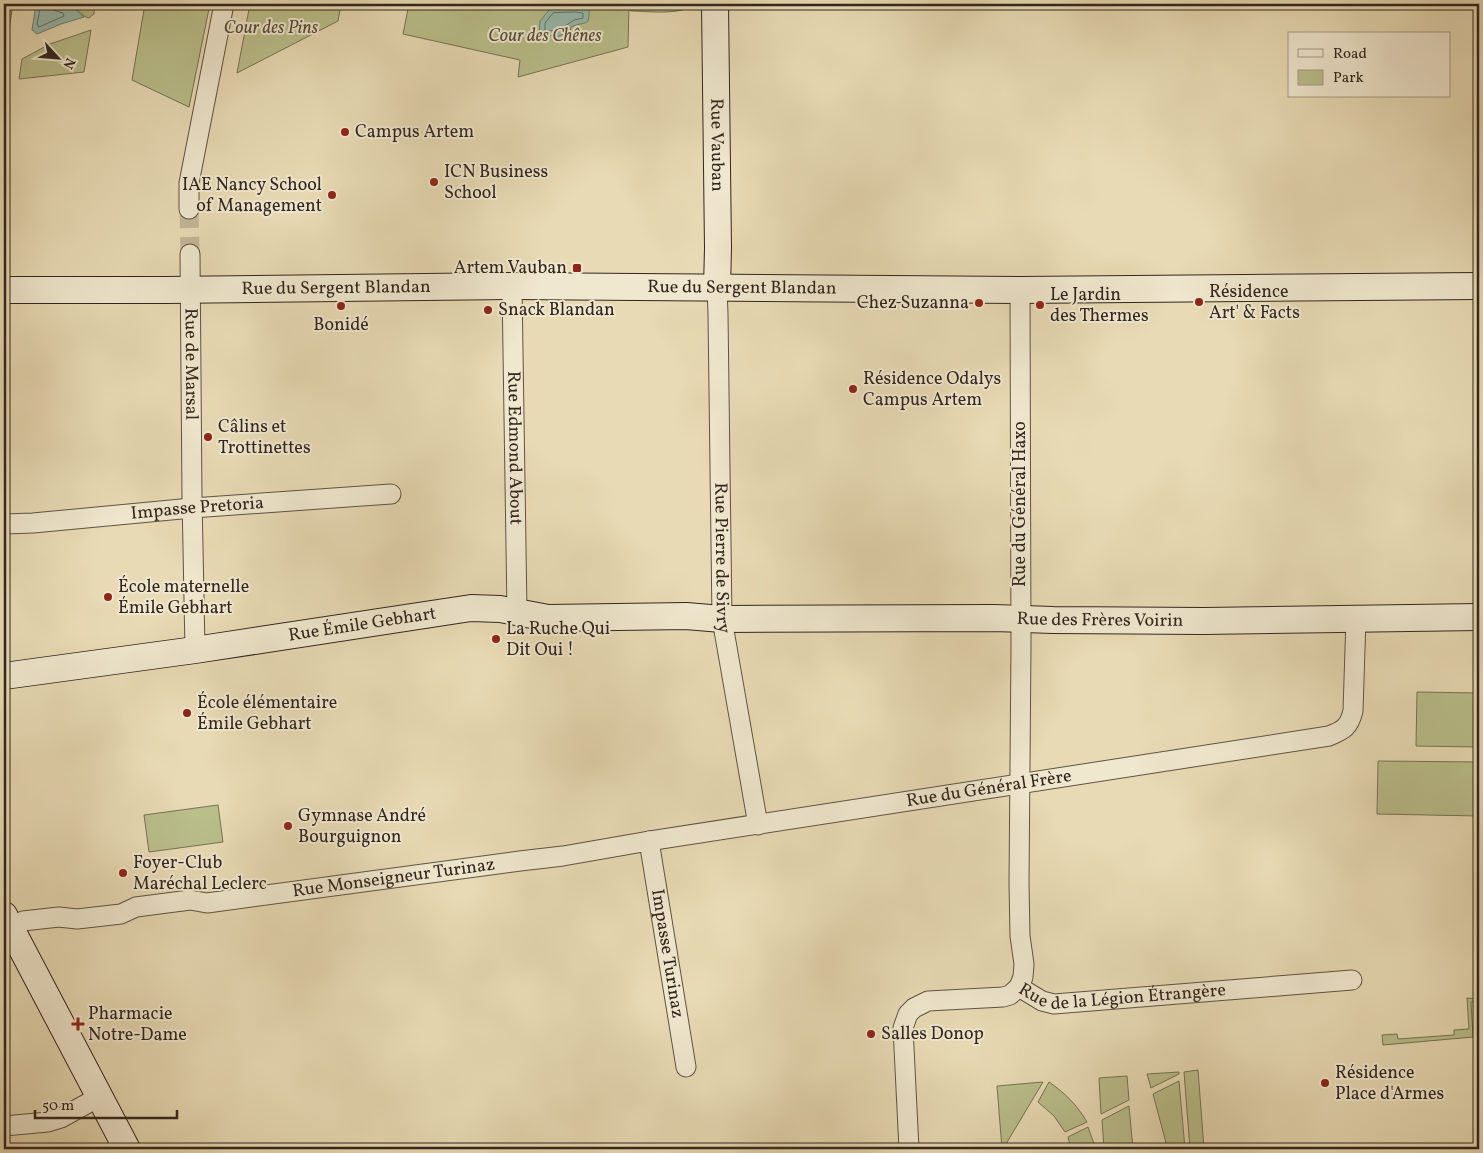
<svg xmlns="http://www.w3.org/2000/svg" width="1483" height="1153" font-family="Vollkorn,serif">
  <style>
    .green { fill: #b9be8b; stroke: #767255 }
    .water { fill: #97bbad; stroke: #6f7f74 }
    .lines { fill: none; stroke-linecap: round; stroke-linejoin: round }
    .shore { stroke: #647066; stroke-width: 1 }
    .street-tunnel { stroke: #c3b696; stroke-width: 19; stroke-dasharray: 19 9; stroke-linecap: butt }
    .street-casing { stroke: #5f5344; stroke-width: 21 }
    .secondary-casing { stroke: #32261f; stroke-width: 28 }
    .street { stroke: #efe7ce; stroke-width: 19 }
    .secondary { stroke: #efe7ce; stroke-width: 26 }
    .poi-dot { fill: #8f2418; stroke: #efe7ce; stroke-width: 2 }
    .labels { text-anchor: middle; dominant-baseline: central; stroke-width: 4; stroke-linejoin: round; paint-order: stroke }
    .park-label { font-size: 18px; font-style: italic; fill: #544c3a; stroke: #efe7ce }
    .poi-label { font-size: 18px; fill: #32261f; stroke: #efe7ce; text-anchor: start }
    .street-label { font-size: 18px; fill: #32261f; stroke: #efe7ce }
  </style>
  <rect width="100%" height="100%" fill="#e7dab4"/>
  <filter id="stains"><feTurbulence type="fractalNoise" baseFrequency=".004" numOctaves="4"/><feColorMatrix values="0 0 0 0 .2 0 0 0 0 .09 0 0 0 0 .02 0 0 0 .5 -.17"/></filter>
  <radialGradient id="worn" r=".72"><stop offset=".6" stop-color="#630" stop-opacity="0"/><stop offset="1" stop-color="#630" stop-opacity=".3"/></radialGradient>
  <g class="green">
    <path d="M4,4H13L6,50L4,51Z"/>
    <path d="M53,4H95L94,14L89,18C82,17 81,11 74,9C67,6 60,8 53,4Z"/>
    <path d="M145,4H210L189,107L132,80Z"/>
    <path d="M250,4H341L338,21L237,73Z"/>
    <path d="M409,4H629L628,47L518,77L520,60L403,34Z"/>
    <path d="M631,4H693C683,16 646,11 631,11Z"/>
    <path d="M91,30L84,72L19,79L22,59L50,44Z"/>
    <path d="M1417,692L1479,693V747L1416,746Z"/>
    <path d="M1378,761L1479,762V816L1377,814Z"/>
    <path d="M218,805L223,842L149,852L144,815Z"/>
    <path d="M1467,998L1479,999V1002H1471L1473,1037L1383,1045L1382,1035L1397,1034L1398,1039L1454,1035V1030L1469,1029Z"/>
    <path d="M1198,1070L1204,1149H1190L1184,1072Z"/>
    <path d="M1179,1072V1074L1151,1088L1147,1074Z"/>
    <path d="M1127,1076L1129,1100L1101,1114L1099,1078Z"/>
    <path d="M1179,1081L1185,1149H1177L1171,1144L1166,1143L1153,1094Z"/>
    <path d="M1043,1082L1003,1149H1002L997,1086Z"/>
    <path d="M1049,1082C1065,1093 1077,1105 1087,1122L1065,1132L1054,1116L1038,1102Z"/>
    <path d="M1129,1106L1133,1149H1104L1102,1120Z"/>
    <path d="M1088,1127L1096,1149H1071L1068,1137Z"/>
  </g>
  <g class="water">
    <path d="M36,4H53L62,8L75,9L84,17L61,24L37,34L32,30Z"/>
    <path d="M575,7L589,8C590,29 585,20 571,27L570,31L557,37L555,35L539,37L540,21L551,8Z"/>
  </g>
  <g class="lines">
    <g class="shore">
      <path d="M41,4L37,24L39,27L64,16L63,13L53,10L51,4"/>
      <path d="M575,12L583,13V18L574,20L559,30L547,31L545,30V23L553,13Z"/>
    </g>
    <path class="street-tunnel" d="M189,209L190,254"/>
    <g class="street-casing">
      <g id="street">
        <path d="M189,209V183L224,4"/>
        <path id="s1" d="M190,254L192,497L195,650"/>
        <path id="s2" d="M512,286L517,612"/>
        <path id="s3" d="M717,288L718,314L722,619L758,825"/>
        <path id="s4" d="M4,524L33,523L192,508L391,494"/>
        <path id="s5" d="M649,841L686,1067"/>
        <path id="s6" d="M10,928L23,921L59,917L77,919L121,914L136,907L190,900L207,903L520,861L563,856L649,841L1329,736C1344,730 1349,727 1353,711L1356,618"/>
        <path d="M1019,987L1023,977L1024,964L1020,936L1019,884L1021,645L1020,290"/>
        <path d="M4,1126L48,1122L61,1118L99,1097"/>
        <path id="s7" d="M909,1149L903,1028L908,1014L914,1008L928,1001L1003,997L1010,995L1019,987L1042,1001L1054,1004L1352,980"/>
      </g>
    </g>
    <g class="secondary-casing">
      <g id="secondary">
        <path id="s8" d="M715,4L718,248L717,288"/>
        <path id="s9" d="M4,290H166L512,286L1020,290L1479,286"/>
        <path id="s10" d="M4,676L195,650L471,608L500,609L548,618L686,616L722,619L993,618L1053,620L1204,621L1479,617"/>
        <path d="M4,915L127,1149"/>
      </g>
    </g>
    <use href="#street" class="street"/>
    <use href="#secondary" class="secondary"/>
  </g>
  <g class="poi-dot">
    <circle cx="345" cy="132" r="5"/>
    <circle cx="434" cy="182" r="5"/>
    <circle cx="332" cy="195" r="5"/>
    <rect x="572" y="263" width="10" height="10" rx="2.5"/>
    <circle cx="1199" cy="302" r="5"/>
    <circle cx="979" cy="303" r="5"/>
    <circle cx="1040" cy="305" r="5"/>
    <circle cx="341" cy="306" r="5"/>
    <circle cx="488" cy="310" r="5"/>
    <circle cx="853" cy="389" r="5"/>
    <circle cx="208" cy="437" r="5"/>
    <circle cx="108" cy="597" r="5"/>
    <circle cx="496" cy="639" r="5"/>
    <circle cx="187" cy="713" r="5"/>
    <circle cx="288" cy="826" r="5"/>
    <circle cx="123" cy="873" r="5"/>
    <path d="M75.5 1016.5h5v5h5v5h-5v5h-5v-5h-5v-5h5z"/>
    <circle cx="871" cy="1034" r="5"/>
    <circle cx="1325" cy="1083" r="5"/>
  </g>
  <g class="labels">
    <g class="park-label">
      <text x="271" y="28">Cour des Pins</text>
      <text x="545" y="36">Cour des Chênes</text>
    </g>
    <g class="poi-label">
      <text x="355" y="132">Campus Artem</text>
      <text x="444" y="172">ICN Business<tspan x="444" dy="21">School</tspan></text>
      <text x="322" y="185" text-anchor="end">IAE Nancy School<tspan x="322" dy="21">of Management</tspan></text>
      <text x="567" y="268" text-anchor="end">Artem Vauban</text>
      <text x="1209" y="292">Résidence<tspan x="1209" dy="21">Art' &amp; Facts</tspan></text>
      <text x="1050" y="295">Le Jardin<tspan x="1050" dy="21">des Thermes</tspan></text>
      <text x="969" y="303" text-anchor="end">Chez Suzanna</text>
      <text x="498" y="310">Snack Blandan</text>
      <text x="341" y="325" text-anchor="middle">Bonidé</text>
      <text x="863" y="379">Résidence Odalys<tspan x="863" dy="21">Campus Artem</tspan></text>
      <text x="218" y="427">Câlins et<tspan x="218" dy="21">Trottinettes</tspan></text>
      <text x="118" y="587">École maternelle<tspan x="118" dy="21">Émile Gebhart</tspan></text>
      <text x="506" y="629">La Ruche Qui<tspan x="506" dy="21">Dit Oui !</tspan></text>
      <text x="197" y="703">École élémentaire<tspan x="197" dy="21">Émile Gebhart</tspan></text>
      <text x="298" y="816">Gymnase André<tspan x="298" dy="21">Bourguignon</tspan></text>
      <text x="133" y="863">Foyer-Club<tspan x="133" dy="21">Maréchal Leclerc</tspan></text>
      <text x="88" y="1014">Pharmacie<tspan x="88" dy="21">Notre-Dame</tspan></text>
      <text x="881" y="1034">Salles Donop</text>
      <text x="1335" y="1073">Résidence<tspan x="1335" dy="21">Place d'Armes</tspan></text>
    </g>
    <g class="street-label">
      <text stroke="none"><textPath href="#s8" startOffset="141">Rue Vauban</textPath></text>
      <text stroke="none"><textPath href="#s9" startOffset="332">Rue du Sergent Blandan</textPath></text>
      <text stroke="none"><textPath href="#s9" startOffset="738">Rue du Sergent Blandan</textPath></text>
      <text stroke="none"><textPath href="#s1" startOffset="110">Rue de Marsal</textPath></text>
      <text stroke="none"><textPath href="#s2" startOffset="162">Rue Edmond About</textPath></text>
      <text transform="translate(1020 504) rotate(-90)">Rue du Général Haxo</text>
      <text stroke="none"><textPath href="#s4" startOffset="194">Impasse Pretoria</textPath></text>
      <text stroke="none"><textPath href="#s3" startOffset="270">Rue Pierre de Sivry</textPath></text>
      <text stroke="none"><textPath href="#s10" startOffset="1102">Rue des Frères Voirin</textPath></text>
      <text stroke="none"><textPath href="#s10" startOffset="362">Rue Émile Gebhart</textPath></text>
      <text stroke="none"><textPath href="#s6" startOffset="992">Rue du Général Frère</textPath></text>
      <text stroke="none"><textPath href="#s6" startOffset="390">Rue Monseigneur Turinaz</textPath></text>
      <text stroke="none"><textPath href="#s5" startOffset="114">Impasse Turinaz</textPath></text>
      <text stroke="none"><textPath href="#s7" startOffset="361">Rue de la Légion Étrangère</textPath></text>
    </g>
  </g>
  <rect width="1483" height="1153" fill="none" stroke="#e7dab4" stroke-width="20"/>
  <rect x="5" y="5" width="1473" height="1143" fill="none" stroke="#32261f" stroke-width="2.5"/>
  <rect x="10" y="10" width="1463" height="1133" fill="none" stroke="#32261f"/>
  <rect x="1288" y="32" width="162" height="65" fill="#efe7ce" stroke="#a39a88"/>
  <rect x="1298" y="49" width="25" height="8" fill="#efe7ce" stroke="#a39a88"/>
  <text x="1333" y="58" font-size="15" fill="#32261f">Road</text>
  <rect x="1298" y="70" width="25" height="15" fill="#b9be8b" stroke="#a39a88"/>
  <text x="1333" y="82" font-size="15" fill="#32261f">Park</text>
  <g transform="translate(58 58) rotate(116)" stroke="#efe7ce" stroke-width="4" paint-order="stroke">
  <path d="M0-4L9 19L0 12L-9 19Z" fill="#32261f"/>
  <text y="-8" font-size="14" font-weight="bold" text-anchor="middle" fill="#32261f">N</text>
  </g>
  <path d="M35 1110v8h142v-8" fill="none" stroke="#32261f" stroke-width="2.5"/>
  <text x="42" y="1110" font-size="15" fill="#32261f" stroke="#efe7ce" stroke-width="4" paint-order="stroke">50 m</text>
  <rect width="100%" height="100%" filter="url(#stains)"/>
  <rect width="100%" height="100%" fill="url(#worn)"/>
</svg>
